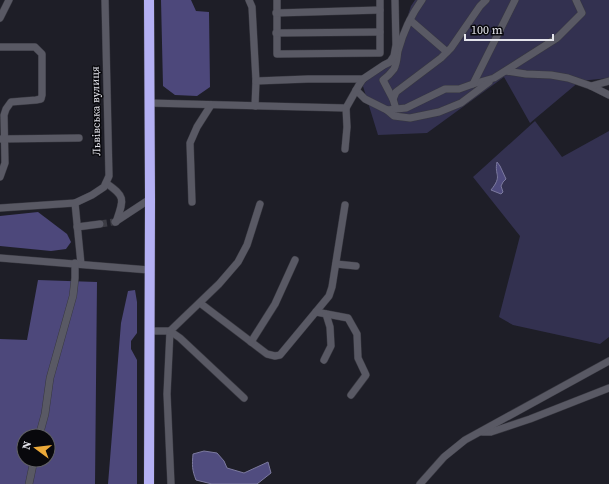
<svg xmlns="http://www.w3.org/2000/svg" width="609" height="484" font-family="'Source Serif 4',serif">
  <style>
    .green { fill: #333150 }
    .forest { fill: #4d487b; fill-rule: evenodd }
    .water { fill: #504c7f; stroke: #7c7a9f }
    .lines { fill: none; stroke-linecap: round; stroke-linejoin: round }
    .minor-tunnel { stroke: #3c3c44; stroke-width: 7; stroke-dasharray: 7 3.5; stroke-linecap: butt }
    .minor-casing { stroke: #383840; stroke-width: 8 }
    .highway-casing { stroke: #383840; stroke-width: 11 }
    .minor { stroke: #595964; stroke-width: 7 }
    .highway { stroke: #b4b0f3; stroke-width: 10 }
    .labels { text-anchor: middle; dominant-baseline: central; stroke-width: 3; stroke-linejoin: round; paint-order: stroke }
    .street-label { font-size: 11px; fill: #e4e4eb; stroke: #08080c }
  </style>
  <rect width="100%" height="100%" fill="#1e1e27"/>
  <g class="green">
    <path d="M415,0H609V78L580,81L530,123L504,77L427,133L378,135L362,83L388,67L399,43L411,6Z"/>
    <path d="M535,121L562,157L609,131V337L600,344L513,325L499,317L520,236L473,177Z"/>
  </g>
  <g class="forest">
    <path d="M161,0H191L196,11L209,12L210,87L197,96L175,95L163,86Z"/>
    <path d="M38,212L67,234L71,242L66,249L51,251L0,246V216Z"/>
    <path d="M38,280L97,282L95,484H0V339L27,340ZM24,436H48V460H24Z"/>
    <path d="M135,290L137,302V333L131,341V349L137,360V484H108L121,323L128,291Z"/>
  </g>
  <g class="water">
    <path d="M497,162L500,166L506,179L503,182L501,186L503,192L501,194L491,190C503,175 494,176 497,162Z"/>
    <path d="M204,451L217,453L224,461L227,468L244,473L268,462L271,473L257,484H212L196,480C192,470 192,465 193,454Z"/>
  </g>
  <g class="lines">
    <path class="minor-tunnel" d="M100,224L113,222"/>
    <g class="minor-casing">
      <g id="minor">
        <path d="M249,0L252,7L256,81L255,106"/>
        <path d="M277,0V54L380,53V0"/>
        <path d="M276,13L380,10"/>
        <path d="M0,18L9,0"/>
        <path d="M410,20L447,52"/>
        <path d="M276,33L380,32"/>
        <path d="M0,47H35L42,54V95L41,99L36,100L11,102L6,109L4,115L5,163L0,177"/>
        <path d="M506,71L526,74L551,75L568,78L591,86L609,95"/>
        <path d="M256,81L308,79H363"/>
        <path d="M473,84L494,78L557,38L582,13L576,0"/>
        <path d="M591,86L609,81"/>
        <path d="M356,90L365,99L387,110L406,108L445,89H459L473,84L515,0"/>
        <path d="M393,99L383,80C387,77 391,73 394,69C397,63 397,57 398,51C403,33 411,15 422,0"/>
        <path d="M149,103L346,108L359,85L363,79L384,65L390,62L394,56L396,45L395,0"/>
        <path d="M396,109L393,99L396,92L441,58L451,48L480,6L486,0"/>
        <path d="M387,110L394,116L410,118L439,112L461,103L489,82"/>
        <path d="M0,139L79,138"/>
        <path d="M345,149L347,127L346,108"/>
        <path d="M106,183C126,197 124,199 116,222"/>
        <path d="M192,202L190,143L197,127L211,105"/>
        <path d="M75,203L81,264"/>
        <path d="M0,208L75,203L92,195L104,187L109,176L105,0"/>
        <path d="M115,222L150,199"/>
        <path d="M77,227L100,224"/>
        <path d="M0,258L149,270"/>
        <path d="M336,264L356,266"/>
        <path d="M200,303L267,354L275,356L280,355L329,296L332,287L345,205"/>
        <path d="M316,312L348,318L357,334L358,358L366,375L351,395"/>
        <path d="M149,331H170L219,284L238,262L247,245L260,204"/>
        <path d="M170,331L167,394L171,484"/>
        <path d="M170,331L180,338L244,398"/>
        <path d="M251,342L275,304L295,260"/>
        <path d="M324,360L331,346L330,327L326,314"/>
        <path d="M482,432H491L530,419L609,388"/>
        <path d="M39,436L45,414L50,378L73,296L75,278V263"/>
        <path d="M29,484L34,460"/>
        <path d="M420,484L444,457L465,440L609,361"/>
      </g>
    </g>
    <g class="highway-casing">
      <path id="highway" d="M149,0L150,199L149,484"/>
    </g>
    <use href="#minor" class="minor"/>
    <use href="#highway" class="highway"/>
  </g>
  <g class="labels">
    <g class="street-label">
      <text transform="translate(96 111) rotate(-91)">Львівська вулиця</text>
    </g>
  </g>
  <g transform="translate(36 448) rotate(285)"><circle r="19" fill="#08080c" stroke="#606065"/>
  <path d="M0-3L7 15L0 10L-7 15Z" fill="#eba939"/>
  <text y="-6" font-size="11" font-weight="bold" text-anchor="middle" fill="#e4e4eb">N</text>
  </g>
  <path d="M465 34v6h88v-6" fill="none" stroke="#e4e4eb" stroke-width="2"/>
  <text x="471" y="34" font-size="12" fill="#e4e4eb" stroke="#08080c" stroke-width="3" paint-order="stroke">100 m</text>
</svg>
